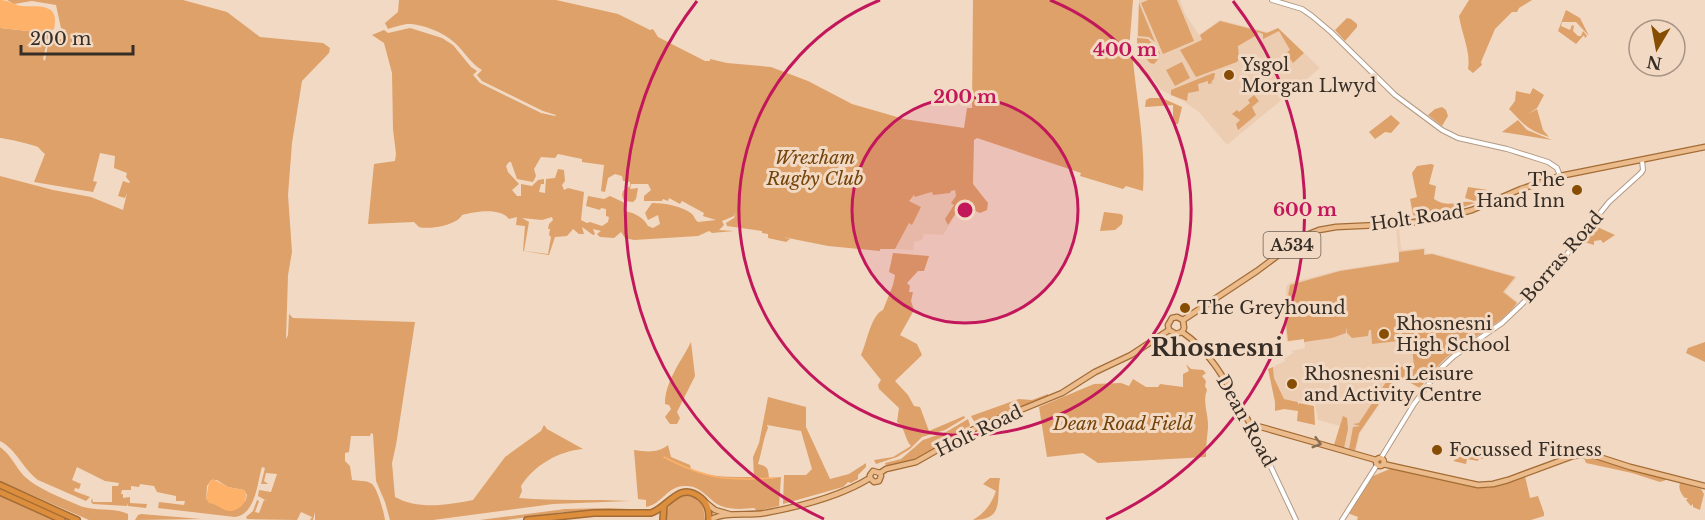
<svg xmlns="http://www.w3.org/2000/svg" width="1705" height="520" font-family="'Libre Baskerville',serif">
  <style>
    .built { fill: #eccdb2 }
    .green { fill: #dda169; fill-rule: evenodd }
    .water { fill: #fdb169 }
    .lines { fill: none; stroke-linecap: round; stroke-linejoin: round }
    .stream { stroke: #fdb169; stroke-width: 1.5 }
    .minor-casing { stroke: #b19a85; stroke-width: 6 }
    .major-casing { stroke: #a36c35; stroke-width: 7 }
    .highway-casing { stroke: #a36c35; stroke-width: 8 }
    .minor { stroke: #fff; stroke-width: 4 }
    .major { stroke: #ebbb8b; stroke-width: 4.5 }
    .highway { stroke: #dd8e3d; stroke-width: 5 }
    .oneway { stroke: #876d53 }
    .ring { fill: none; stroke: #c2185b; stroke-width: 3 }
    .poi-dot { fill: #874e03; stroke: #f2d9c4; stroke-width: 2 }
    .labels { text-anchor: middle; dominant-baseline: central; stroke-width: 6; stroke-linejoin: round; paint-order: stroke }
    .shield { fill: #f2d9c4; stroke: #6e6155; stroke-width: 1.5 }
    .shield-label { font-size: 16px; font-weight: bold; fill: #362d25 }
    .poi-label { font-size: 18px; fill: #362d25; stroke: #f2d9c4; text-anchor: start }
    .park-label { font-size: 18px; font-style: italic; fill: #74440b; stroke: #f2d9c4 }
    .street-label { font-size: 18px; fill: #362d25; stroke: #f2d9c4 }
    .district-label { font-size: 24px; font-weight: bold; fill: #362d25; stroke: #f2d9c4 }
    .centre { fill: #c2185b; stroke: #f2d9c4; stroke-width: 3 }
    .ring-label { font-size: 18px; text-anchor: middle; font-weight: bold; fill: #c2185b; stroke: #f2d9c4; stroke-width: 6; stroke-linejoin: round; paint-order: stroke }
  </style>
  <rect width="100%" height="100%" fill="#f2d9c4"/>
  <g class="built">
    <path d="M1139,0H1180L1185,14L1199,35L1220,20L1267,32L1278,28L1320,68L1227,145L1199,112L1183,101L1161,90L1152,78L1141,72L1136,56Z"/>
    <path d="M955,190L959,209L943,235L924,234L922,240L914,242L913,250L895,249L909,223L912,224L921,207L909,201L914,195L916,197L933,192V195Z"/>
    <path d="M1396,227H1399L1401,250L1425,248L1426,254L1433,253L1517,277L1505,292L1518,302L1500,320L1439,365L1420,389L1399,376L1360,433L1356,451L1334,445L1340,426L1318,420L1315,404L1284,399L1274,378L1273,367L1285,361L1284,359L1293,353L1292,351L1305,348L1304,339L1287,342L1282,304L1286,301V287L1289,283L1340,270L1399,261Z"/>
  </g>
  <g class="green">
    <path d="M7,0H183L227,12L260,37L323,43L330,48L329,53L302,81L292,143L288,195L292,252L288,275L286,339L288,335L289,314L293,318L415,322L396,445L392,463L395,497C418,510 448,505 473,500L505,457L541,431L544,425L547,429L583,449C559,451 534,465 521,486L522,491L519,498C556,501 593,499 630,501L553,504L433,520H390L385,502L376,481L373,434L371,433L370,436H351L349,452L345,453V461L350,466L352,480C358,481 367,480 372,484C377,488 384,512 385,520H315V512L313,520H310L312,517L301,512L297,520L247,519L246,517L253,511L257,500L259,501L255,512L259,513L264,500L267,501L258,496L259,490L271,492L277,474L266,473L264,481L268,484H261L265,468L262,467C257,483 256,514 235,517L158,508L159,502L184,505L185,501H176V496L157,492L154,486L140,484L139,487L131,486V490H122L121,494H123V498L130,497V503L147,504L146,508L128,506V503L127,506L93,504L91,502L92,498L93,502H112V486H118L119,483L105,481L77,467L72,480L81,484L79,489L75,488L74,491L90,497L86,501L38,480C23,469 17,450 0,441V176L53,190L91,197L123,210L127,193L125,198L118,196L123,181L129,183L130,182L126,177L127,173L114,168L115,156L100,153L93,181L97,182L93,192L34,182L45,154C42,152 40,149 38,147C34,145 5,138 0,138V28L47,33L52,31L47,40H42L46,46L43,59L45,61L48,44L63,38L66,30L61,28L56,5L32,1L14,4ZM211,480H217L228,487L244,490L247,495L246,500L240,507H220L206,499L207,486Z"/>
    <path d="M399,0H556L618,14L650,30L653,29L658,37L705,61H710V59L727,63L771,67L808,81L852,104L904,119L964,128L967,108H972L973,0H1133L1129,50H1132C1136,97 1146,144 1143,191L1126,186L1123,189L1080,176L1081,173L977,138L974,140L973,184L988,203L987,210L980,213L961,205L948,225L945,219L954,205L951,203L956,196L955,190L951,191L950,193L933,195L932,192L915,197L914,195L909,201L921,207L912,225L909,223L895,249H880V251L828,246L783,237L790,239L786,242L768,238V234L762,233V231L727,226L726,223L734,218L736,212L734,216L722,221L724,225L719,230L734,231L712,233L709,231L698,236L634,240L625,238L621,232L614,238L600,237L597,234L601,231L593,229L595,234L593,235L582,227L584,234H579L573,229L567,236L555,237L549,255L523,251L525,226L516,225L517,217L509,219C500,207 475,212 462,215C457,225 430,230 419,227L414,222L368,224L374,164L395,161L396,154L393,129L392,73L384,43L372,35L384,30L388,33L410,28L442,38L453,45L471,67L477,71L473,75L480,83L541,113L555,116L556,115L543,111L482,81L477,75L482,70C470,63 465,52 455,43C445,33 421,23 407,24C400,25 394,27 388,29L385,23L398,12ZM558,154L582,159V162L604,165L601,191L605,192L608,178L615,174L622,176L623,181L630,182V186L623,191L622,195L624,201L633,202L636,199L638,188L630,189L631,184H648L651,190L644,196V201H662L663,199L668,201L669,198L680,204L682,201L704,213L703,216L716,220L698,222C695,220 694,216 692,214C683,206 663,203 652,203L645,213L648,220L658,215L660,224L653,228L648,226C644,218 635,213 625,211L627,204L610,196L604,199L588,196L586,206L600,210L601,208L606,209V216L609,217L608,222L602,226L590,222L587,223L581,220L584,192L568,188L564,190L562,185L565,181L564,170L558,169L555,178L546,179L545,193L539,192L541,184H544V179L538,180L532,186L521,184V196H517L512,190L519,184L508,172L506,166L509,162H511L517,179L533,182L536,176L534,169L541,157L555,158ZM552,217L553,220L549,224L548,229H550L549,235L551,237L548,254L524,251L529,222L522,218L542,220Z"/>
    <path d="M1148,0H1177L1194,41L1163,54L1141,3Z"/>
    <path d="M1469,0H1532L1519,8L1517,12H1512L1495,29L1481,62L1482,65L1473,73L1468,69C1471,52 1462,35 1459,16Z"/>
    <path d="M1139,3L1155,42L1149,37L1138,36Z"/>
    <path d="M1566,10L1580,18L1589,36L1576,22H1562L1561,26L1570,30L1572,25L1574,26L1573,31L1578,36H1581L1583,31L1587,36L1585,38L1584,35L1576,44L1558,31Z"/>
    <path d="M1347,18L1351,19L1357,24V27L1345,41L1335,30Z"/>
    <path d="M1220,21L1267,33L1278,28L1304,53L1293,63L1286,53L1290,50L1279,31L1263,39V34L1258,32L1257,35L1238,46L1239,59L1237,62L1196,77L1180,50L1202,40L1200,35Z"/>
    <path d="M1137,38L1148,39L1160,53V57L1154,64L1150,63L1143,55L1138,60Z"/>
    <path d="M1182,62L1190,78L1175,86L1166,70Z"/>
    <path d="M1213,73H1215L1214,79L1211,82L1213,83L1208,84V81L1198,84L1199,91L1188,93L1187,101L1171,95V90Z"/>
    <path d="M1533,88L1544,95L1537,108L1528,114L1537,109L1543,130L1549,137C1526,129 1525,125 1509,109L1515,101L1516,91L1530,94Z"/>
    <path d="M1254,95L1259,101L1252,107L1256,115L1238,130L1236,124L1240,120L1232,114L1237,110L1239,112L1250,103L1248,100Z"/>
    <path d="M1150,98H1162L1182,107L1178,124H1173V105L1145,107L1146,100Z"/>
    <path d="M1442,107L1446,110L1448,116L1442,126L1428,115L1435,109Z"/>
    <path d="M1391,115L1400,123L1391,133L1385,132L1375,139L1369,132Z"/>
    <path d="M1518,120L1527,130L1552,140L1502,132Z"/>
    <path d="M1431,164L1434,165L1429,184L1436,186L1434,199C1450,210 1460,198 1475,203L1449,212L1424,214L1418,217L1413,215L1410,199L1417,197L1412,173L1417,166Z"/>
    <path d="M1468,187L1488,190V193L1492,195L1474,201L1465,198Z"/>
    <path d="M1104,212L1121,214L1123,216L1122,224L1115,230L1100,231Z"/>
    <path d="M1595,226L1615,235L1603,243L1601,240L1594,241V245L1584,242L1583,240Z"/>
    <path d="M1424,249V255L1432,254L1515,277L1503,292L1517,303C1501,325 1473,336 1452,353C1439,363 1430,375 1420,388L1398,376L1359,433L1355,450L1349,449L1353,427L1360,426L1353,424L1359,423L1388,379L1385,377L1400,367L1414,366L1411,339L1401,340L1402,326H1400L1398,341L1372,344L1371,330H1369L1368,336L1352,338L1347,333L1346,326V333L1332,338L1304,342V339L1288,341L1284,305L1287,301L1290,285L1340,271L1399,262V252Z"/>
    <path d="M893,253L929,256L924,271H918L907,283L910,286L909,292H913L911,301L914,310L900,335L917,344L922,355L895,381L908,395L914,406L920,407L929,431L964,416L965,418L945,430L922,437L910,449L897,457L876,464L874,460L893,457L911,446C904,438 906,429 897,422L899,408L879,389L878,385L881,380L861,355C867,342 871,315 883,310L893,285L895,275L889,272Z"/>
    <path d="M691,342L695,376L677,412L680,418L677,424H670L665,417L671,409L669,405L665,404C665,381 681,362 691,342Z"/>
    <path d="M1705,342V362L1686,353L1688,348Z"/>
    <path d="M1186,364L1191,369L1203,370L1206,373L1202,376L1206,381L1205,386L1207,390C1202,401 1209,416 1208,428C1207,438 1206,446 1206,457L1098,463L1083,453L1047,457L1039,407L1094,384L1121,383L1129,386L1133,379L1146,387H1158L1160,384L1183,387V374L1189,371Z"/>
    <path d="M1273,367L1274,378L1284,399L1298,402V405L1299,403L1314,406L1315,425L1297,421L1298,411L1284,409L1275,411V402L1268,369Z"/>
    <path d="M1048,394V396L979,424L975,423L971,416L1019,399L1032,400Z"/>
    <path d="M768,397L806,407V427L830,479L849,474L866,463V467L858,475V479L851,483L848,482L843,487L783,504L784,475H806L812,469L801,431L767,425L768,428C763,439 762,452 758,464C768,467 768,468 769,478L781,477L779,506L757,511L754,508C743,509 732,510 721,506C708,500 702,486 686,486C667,485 663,504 646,507V500L638,499L634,450C647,452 658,453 668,445L671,457L690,465L691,469C711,478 732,477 754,477L753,457L759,443Z"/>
    <path d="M1343,416L1347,418L1348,429L1344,448L1334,445Z"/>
    <path d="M968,419L970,425L968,429L923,457L910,462L886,466L885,463L901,459L923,440L946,432Z"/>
    <path d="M1467,445L1478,447L1483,455V459L1479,458L1478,461L1467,459L1466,464L1453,461L1465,454Z"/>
    <path d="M0,447C11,455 15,466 24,476C38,489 60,497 78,505C93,512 114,507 128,514V520H89L0,481Z"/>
    <path d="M1588,456L1666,478V480L1660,482L1632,473L1586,463L1584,458Z"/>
    <path d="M1392,468L1487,488L1511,482L1525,476L1530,498L1538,496L1544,513V516L1531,520H1357L1358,517L1350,514V511L1371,477Z"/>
    <path d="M990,478H1000C996,499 1005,520 973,520C985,513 992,503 996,491L983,484Z"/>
    <path d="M1680,483L1701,489L1704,494L1700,510L1693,507V504L1691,506L1686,500L1688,498H1685C1681,494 1678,488 1680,483Z"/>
    <path d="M687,495L694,497L703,505L705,520H667C665,506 673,497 687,495Z"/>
    <path d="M0,496L54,520H0Z"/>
    <path d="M609,508L649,510L563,512L506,520H480L565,509Z"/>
    <path d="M141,514L201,519L135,520L138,515Z"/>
  </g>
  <g class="water">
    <path d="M0,0C9,0 15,6 23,6C40,7 60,3 54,29L47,33L0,28Z"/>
    <path d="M213,479L228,487L244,490C250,498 242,509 232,511C223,512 218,504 209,503L206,499L209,482Z"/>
  </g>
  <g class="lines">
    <path class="stream" d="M664,457C706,479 726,481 774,478"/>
    <g class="minor-casing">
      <g id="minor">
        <path d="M1272,0L1302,9L1312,16L1331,32L1395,95L1442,130L1458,138L1507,149L1548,162L1557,168L1560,176"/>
        <path d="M1252,427L1296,520"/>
        <path d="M1381,458L1414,404L1439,370L1454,356L1502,323L1521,305L1551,274L1609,202L1641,173L1643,170L1642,160"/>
        <path d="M1342,520L1377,465"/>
      </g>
    </g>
    <g class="major-casing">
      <g id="major">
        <path d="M1183,320L1257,271L1304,236L1319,230L1336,227L1401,224L1442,218L1472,210L1521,189L1560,176L1705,147"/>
        <path d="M1169,330L1176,334L1182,332L1184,328L1183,320"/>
        <path d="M1169,330L1168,325L1172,318L1177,317L1183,320"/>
        <path d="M1182,332C1215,354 1232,394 1252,427H1261L1376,460"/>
        <circle cx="1380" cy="462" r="4"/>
        <path d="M1383,464L1478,485L1493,484L1508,480L1573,456L1590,454L1630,467L1705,486"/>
        <path d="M880,473L886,469L916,462L974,429L1062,393L1095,372L1131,355L1169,330"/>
        <path d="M870,478L874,482L879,481L881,476L880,473"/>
        <path d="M870,478V475L873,471L880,473"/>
        <path d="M705,502L715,510L729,514"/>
        <path d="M710,520C724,511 748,516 765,513C798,507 841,496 870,478"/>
      </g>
    </g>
    <g class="highway-casing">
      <g id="highway">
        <path d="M0,485L77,520"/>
        <path d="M0,492L62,520"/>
        <path d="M527,520L594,513H651C669,507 679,480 701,498C708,504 709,511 709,520"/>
        <path d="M663,520L664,506"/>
      </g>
    </g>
    <use href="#minor" class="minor"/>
    <use href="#major" class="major"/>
    <use href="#highway" class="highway"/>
  </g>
  <defs><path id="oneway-chevron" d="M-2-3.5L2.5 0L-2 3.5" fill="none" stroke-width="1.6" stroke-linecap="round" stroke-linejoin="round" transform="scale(1.5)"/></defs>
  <use class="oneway" href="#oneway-chevron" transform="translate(1317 443) rotate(16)"/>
  <circle cx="965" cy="210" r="113" fill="#c2185b" fill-opacity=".12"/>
  <g class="ring">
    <circle cx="965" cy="210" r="113"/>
    <path d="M1050 0A226 226 0 1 1 880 0"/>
    <path d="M824 519A340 340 0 0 1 697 1M1233 1A340 340 0 0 1 1106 519"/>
  </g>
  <g class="poi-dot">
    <circle cx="1229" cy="75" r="6"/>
    <circle cx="1577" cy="190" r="6"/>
    <circle cx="1185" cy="308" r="6"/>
    <circle cx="1384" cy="334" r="6"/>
    <circle cx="1292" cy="384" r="6"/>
    <circle cx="1437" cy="450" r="6"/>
  </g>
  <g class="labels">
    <rect class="shield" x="1263.5" y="232" width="57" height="26" rx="4.5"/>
    <g class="shield-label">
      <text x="1292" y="245">A534</text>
    </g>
    <g class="poi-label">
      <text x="1241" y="65">Ysgol<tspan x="1241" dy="21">Morgan Llwyd</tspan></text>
      <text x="1565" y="180" text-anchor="end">The<tspan x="1565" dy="21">Hand Inn</tspan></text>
      <text x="1197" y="308">The Greyhound</text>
      <text x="1396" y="324">Rhosnesni<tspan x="1396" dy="21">High School</tspan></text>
      <text x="1304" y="374">Rhosnesni Leisure<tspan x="1304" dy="21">and Activity Centre</tspan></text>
      <text x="1449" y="450">Focussed Fitness</text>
    </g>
    <g class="park-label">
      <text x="815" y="158">Wrexham<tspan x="815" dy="21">Rugby Club</tspan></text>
      <text x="1123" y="424">Dean Road Field</text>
    </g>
    <g class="street-label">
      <text transform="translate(1417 218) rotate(-8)">Holt Road</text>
      <text transform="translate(1562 257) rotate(-49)">Borras Road</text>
      <text transform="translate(1246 421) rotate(61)">Dean Road</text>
      <text transform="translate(979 431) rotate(-26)">Holt Road</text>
    </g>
    <g class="district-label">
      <text x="1217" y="347">Rhosnesni</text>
    </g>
  </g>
  <circle cx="965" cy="210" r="9" class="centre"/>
  <g class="ring-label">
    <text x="1125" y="56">400 m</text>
    <text x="965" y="103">200 m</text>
    <text x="1305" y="216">600 m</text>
  </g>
  <g transform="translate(1657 48) rotate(190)"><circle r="28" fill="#f2d9c4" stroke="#a79484" stroke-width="1.5"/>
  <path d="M0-4.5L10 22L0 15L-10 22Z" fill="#874e03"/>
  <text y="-9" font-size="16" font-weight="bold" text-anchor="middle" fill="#362d25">N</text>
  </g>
  <path d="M21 45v9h112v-9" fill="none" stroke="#362d25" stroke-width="3"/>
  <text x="30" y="45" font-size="18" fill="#362d25" stroke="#f2d9c4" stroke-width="4.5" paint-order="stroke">200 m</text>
</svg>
